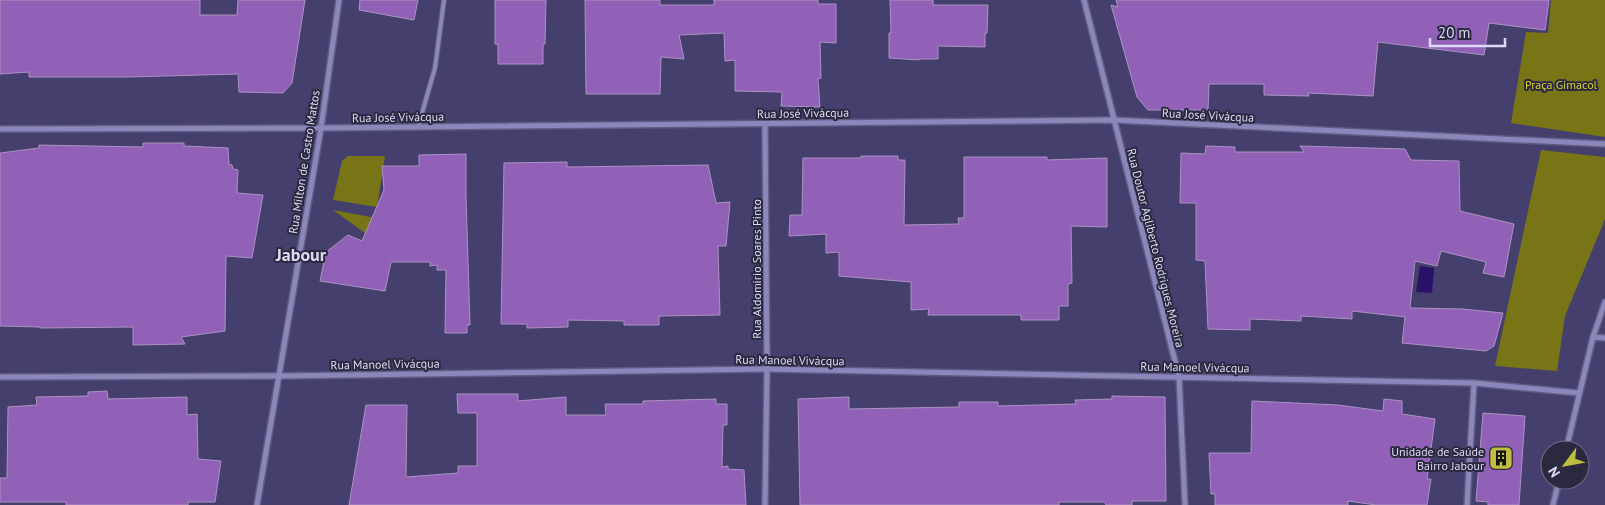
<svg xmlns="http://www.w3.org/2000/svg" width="1605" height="505" font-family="'PT Sans',sans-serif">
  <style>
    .green { fill: #787517 }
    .water { fill: #2b1067 }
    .building { fill: #9161b7; stroke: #ac93c4 }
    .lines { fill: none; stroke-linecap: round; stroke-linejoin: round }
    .lane-casing { stroke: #605b82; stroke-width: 6 }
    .street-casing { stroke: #605b82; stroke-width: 8 }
    .lane { stroke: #8b87ba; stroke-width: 4 }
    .street { stroke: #8b87ba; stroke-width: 5 }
    .labels { text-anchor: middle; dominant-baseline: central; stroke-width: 4; stroke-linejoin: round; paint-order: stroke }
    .park-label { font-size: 12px; fill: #d4d031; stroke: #2b293f }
    .street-label { font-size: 12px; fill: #dcdaf6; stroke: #2b293f }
    .poi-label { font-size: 12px; fill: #dcdaf6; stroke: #2b293f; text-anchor: end }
    .district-label { font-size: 18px; font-weight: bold; fill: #dcdaf6; stroke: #2b293f }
  </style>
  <rect width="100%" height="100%" fill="#453f6d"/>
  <g class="green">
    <path d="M1551,0H1605V137L1511,123L1526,32L1548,33Z"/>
    <path d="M1541,150L1605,157V219L1565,316L1557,371L1495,366Z"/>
    <path d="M348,156H385L377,207L333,200L342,161Z"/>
    <path d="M333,210L381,219L376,241Z"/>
  </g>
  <path class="water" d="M1420,266L1434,268L1432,293L1416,292Z"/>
  <g class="building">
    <path d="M0,0H200V15H237L238,0H305L292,83L283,93L239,92L238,74L128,77H29V72L0,74Z"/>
    <path d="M360,0H418L414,20L359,10Z"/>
    <path d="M495,0H546L545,44H543V64H498V44H495Z"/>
    <path d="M585,0H660V5H714V0H818V4H836V43L820,42L821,78L818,79L820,107L781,106L782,92L735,91V60L725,61L724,33L679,35L684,59L661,57L660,94H586Z"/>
    <path d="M890,0H933V5H988L987,33H985V47L938,46V59H919V60L889,58V33H891Z"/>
    <path d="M1116,0H1549L1545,30L1489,23L1484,55L1378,42L1373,96L1308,93L1309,96L1264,95V84H1209L1208,110H1148L1137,97L1111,5L1118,7Z"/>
    <path d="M143,143H184V146L228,148L229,164L232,165L233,169L238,170L237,193L263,195L252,258L226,256L225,331L181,337L185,344L133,345V327L40,328V327L0,326V153L39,148V145L143,147Z"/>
    <path d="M1206,146L1235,147V152H1304L1300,146L1405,149L1411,160L1459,161L1460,211L1514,224L1504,277L1483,273L1486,262L1441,251L1437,266L1415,261L1410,308L1463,309L1503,313L1494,346L1486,351L1402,343L1405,317L1352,311V319L1301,316V321L1250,319V330L1208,329L1205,261L1196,260V203H1180L1181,153L1205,154Z"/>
    <path d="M466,154V196L470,325H467V333H445L446,270H437V265L430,266V262H391L385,291L320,281L326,252L348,235L362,241L384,190L382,166H419V155Z"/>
    <path d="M861,156H898V160H905L904,225L959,224L958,218H964V157H1047V160L1107,158V227L1071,226L1072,283L1068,284V306H1059V320H1021V315H928L929,309L911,310V282L839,276V252L826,253V234L789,236L790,215H802L803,158H861Z"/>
    <path d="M567,162V167L708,165L716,203L730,202L726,246H718L720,315L659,316V325H624V321L568,320V327L527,328V324H501L504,163Z"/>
    <path d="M107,391L108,399L187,397V415L197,414L198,459L221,461L215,502H188V505H66V502H0V478H7L8,407L37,405L36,397L88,396V392Z"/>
    <path d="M457,394H518V401L566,397V415H606L605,404H643V401L716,399V404H727V425H723L722,467L728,466V469L744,470L746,505H349L366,405H407L406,477L458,473V466H477V413H458Z"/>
    <path d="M1112,396L1165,397L1166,501H1132V505H1106L1105,502H1059V505H800L798,399L849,397V409L959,407V402H998V406L1076,404L1075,400L1112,399Z"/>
    <path d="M1384,399L1402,401V414L1435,419L1427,479H1431L1427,505H1376L1348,501V505H1215V494H1211L1209,453H1251L1252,401L1338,405L1383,411Z"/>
    <path d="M1483,413L1525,416L1519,505H1488V502L1476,501Z"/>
  </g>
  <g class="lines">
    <g class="lane-casing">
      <path id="lane" d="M418,127L435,68L444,0"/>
    </g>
    <g class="street-casing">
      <g id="street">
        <path d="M1084,0L1179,377L1185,505"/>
        <path d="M765,124L767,369L765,505"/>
        <path d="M0,129L321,128L1114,120L1605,144"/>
        <path d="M1593,337L1605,338"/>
        <path d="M0,377L279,376L767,369L1474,383L1579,393"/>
        <path d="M1566,450L1593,337L1605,302"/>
        <path d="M257,505L321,128L339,0"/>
        <path d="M1467,505L1474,383"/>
        <path d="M1553,505L1559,480"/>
      </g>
    </g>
    <use href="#lane" class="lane"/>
    <use href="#street" class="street"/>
  </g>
  <defs>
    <g id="building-square" transform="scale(1.25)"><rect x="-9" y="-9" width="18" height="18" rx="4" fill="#c0be40" stroke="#2b293f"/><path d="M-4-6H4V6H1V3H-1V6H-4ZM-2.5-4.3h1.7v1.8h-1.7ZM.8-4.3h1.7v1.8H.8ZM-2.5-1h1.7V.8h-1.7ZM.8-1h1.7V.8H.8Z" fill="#111"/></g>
  </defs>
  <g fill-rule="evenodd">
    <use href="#building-square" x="1501" y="458"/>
  </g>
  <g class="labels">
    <g class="park-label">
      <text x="1561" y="84">Praça Gimacol</text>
    </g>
    <g class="street-label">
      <text transform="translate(803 113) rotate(-1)">Rua José Vivácqua</text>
      <text transform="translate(1208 115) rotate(3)">Rua José Vivácqua</text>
      <text transform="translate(398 117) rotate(-1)">Rua José Vivácqua</text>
      <text transform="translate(304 162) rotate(-81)">Rua Milton de Castro Mattos</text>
      <text transform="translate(1156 248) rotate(76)">Rua Doutor Agliberto Rodrigues Moreira</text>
      <text transform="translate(756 269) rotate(-90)">Rua Aldomirio Soares Pinto</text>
      <text transform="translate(790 360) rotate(1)">Rua Manoel Vivácqua</text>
      <text transform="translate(385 364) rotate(-1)">Rua Manoel Vivácqua</text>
      <text transform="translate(1195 367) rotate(1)">Rua Manoel Vivácqua</text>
    </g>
    <g class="poi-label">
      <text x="1484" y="451">Unidade de Saúde<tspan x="1484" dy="14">Bairro Jabour</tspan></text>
    </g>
    <g class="district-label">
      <text x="301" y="254">Jabour</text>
    </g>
  </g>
  <g transform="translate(1565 465) rotate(238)"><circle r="24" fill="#2b293f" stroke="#727088"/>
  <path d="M0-4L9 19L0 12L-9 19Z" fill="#c0be40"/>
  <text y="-8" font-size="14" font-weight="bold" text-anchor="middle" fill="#dcdaf6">N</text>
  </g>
  <path d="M1430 38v8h75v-8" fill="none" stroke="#dcdaf6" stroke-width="2.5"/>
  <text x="1438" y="38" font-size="15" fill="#dcdaf6" stroke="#2b293f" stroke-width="4" paint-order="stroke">20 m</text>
</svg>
